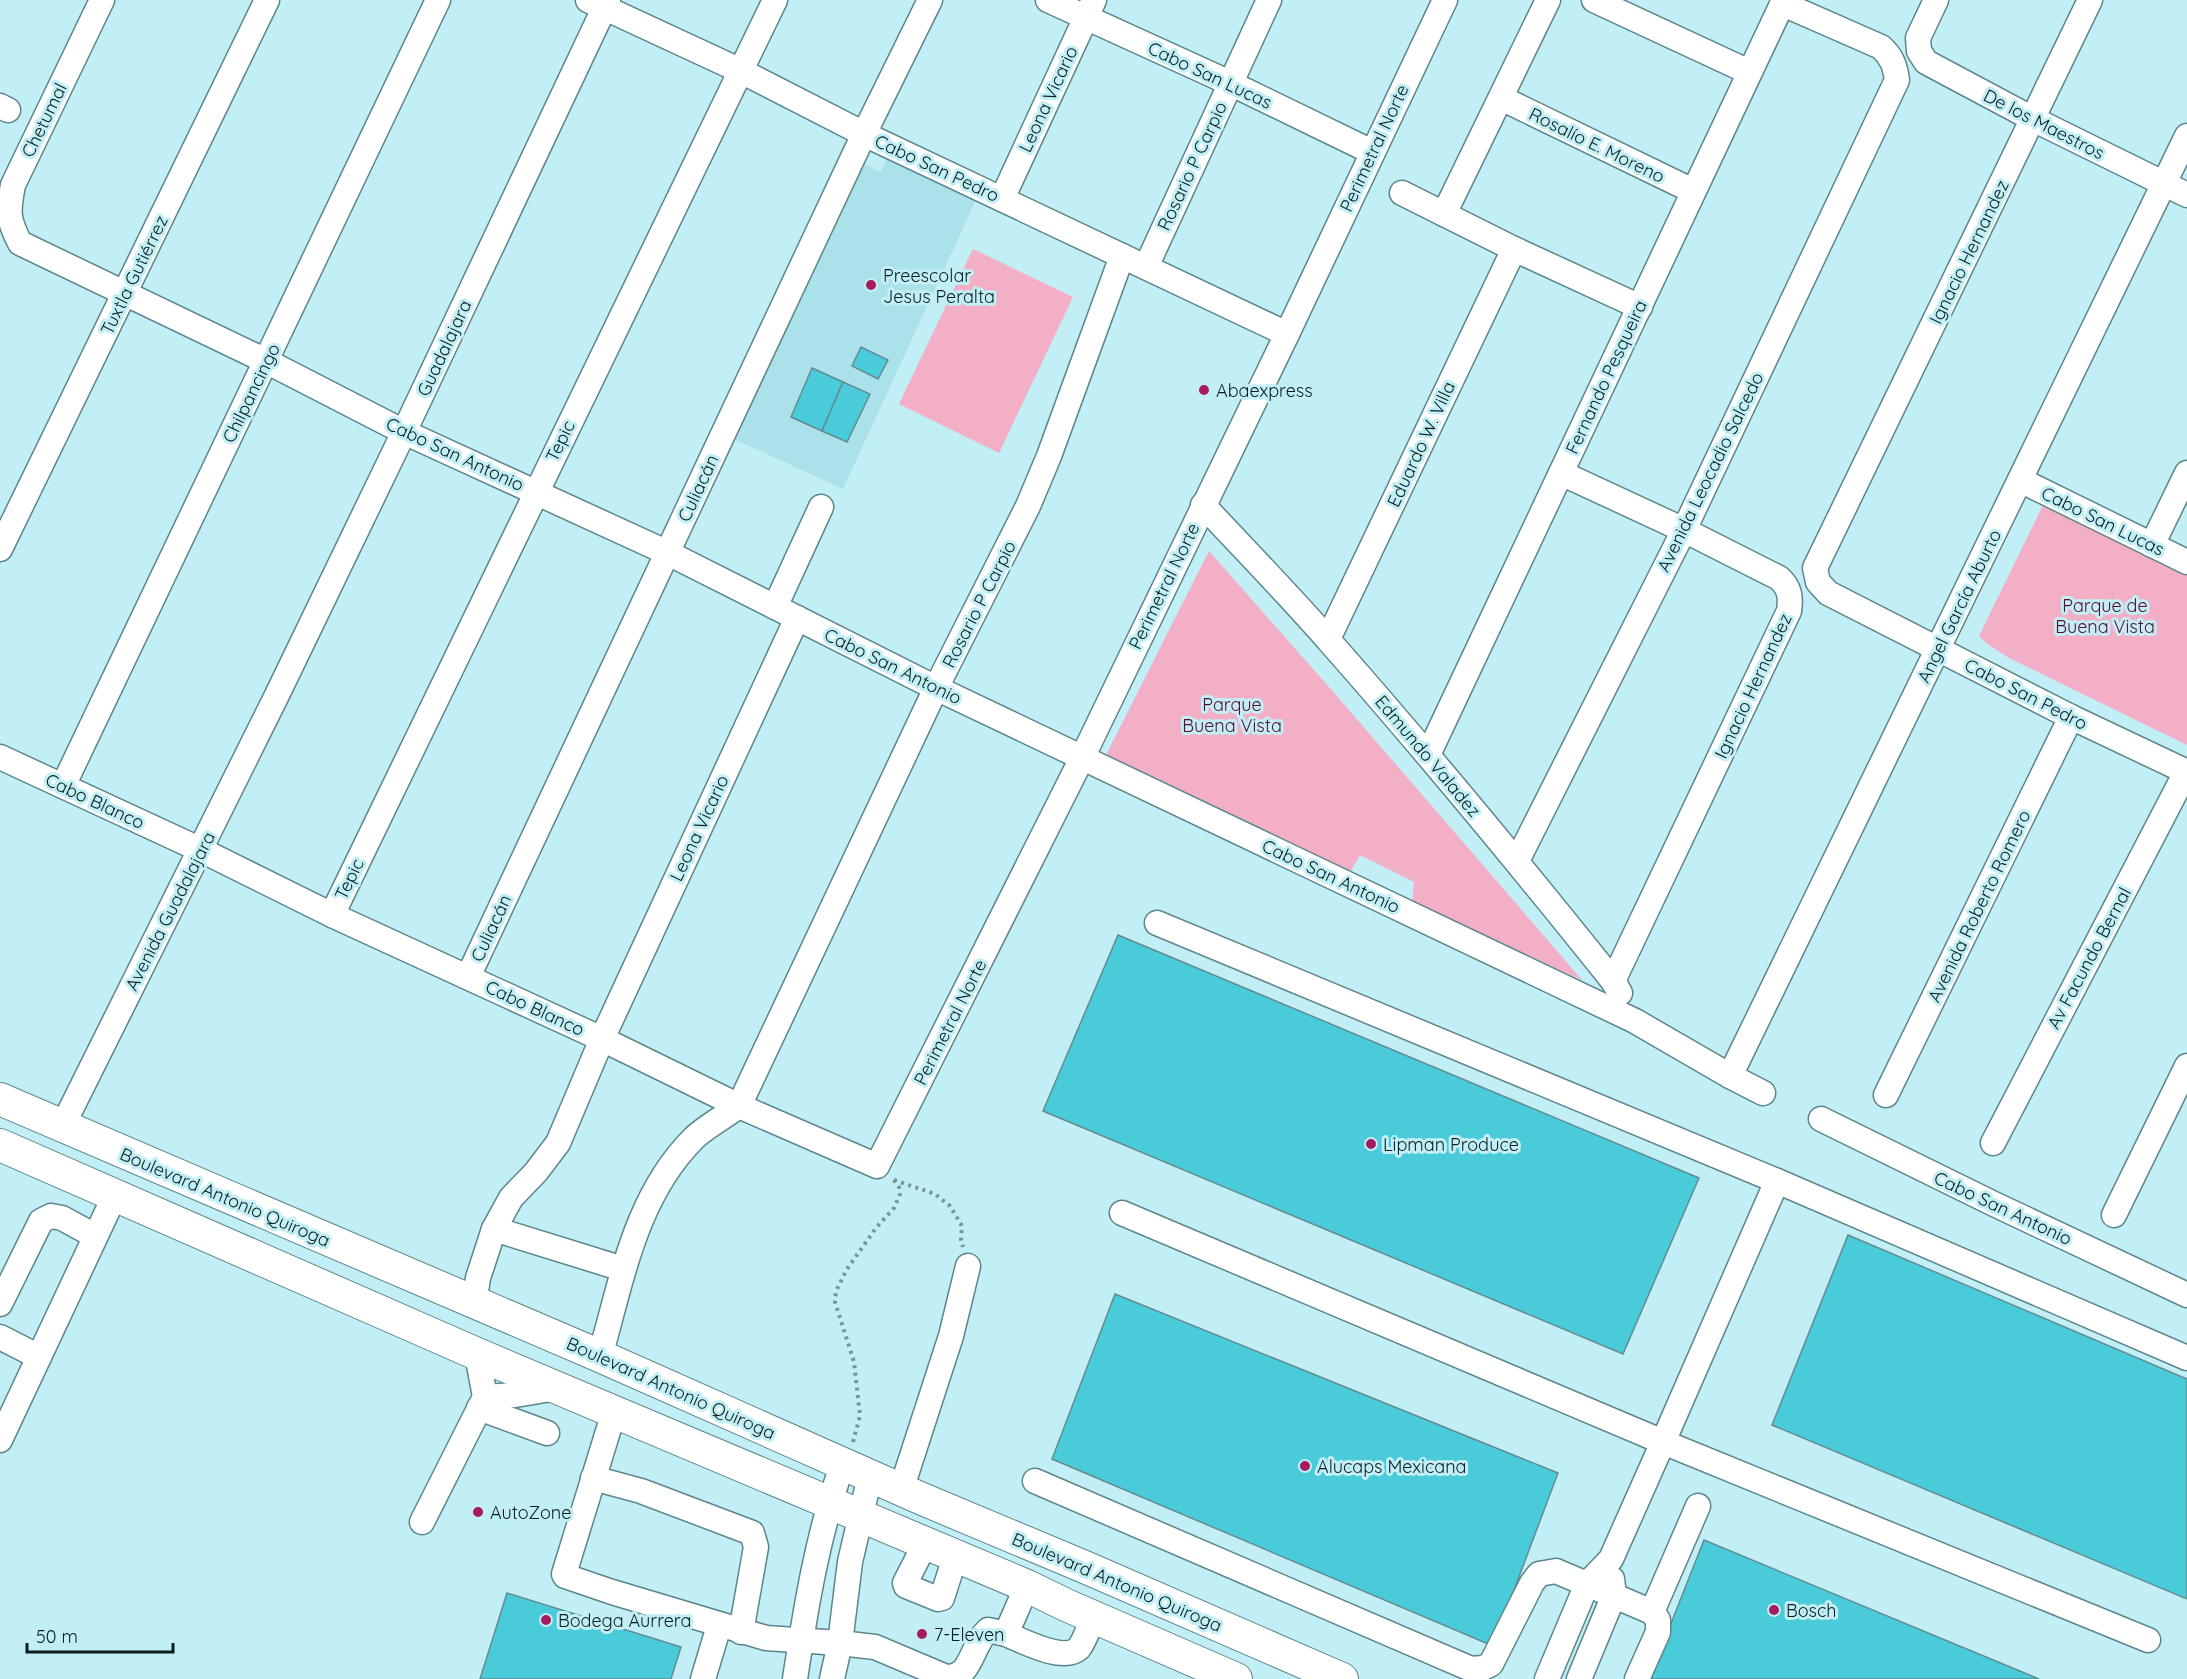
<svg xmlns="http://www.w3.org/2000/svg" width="2187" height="1679" font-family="Quicksand,sans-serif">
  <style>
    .built { fill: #abe2e9 }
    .green { fill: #f2afc5 }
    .building { fill: #49cbda; stroke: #628c92; stroke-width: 1.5 }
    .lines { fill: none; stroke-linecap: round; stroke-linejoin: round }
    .minor-casing { stroke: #5c868c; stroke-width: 27 }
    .major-casing { stroke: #5c868c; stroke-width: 34 }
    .path { stroke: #74969a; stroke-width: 4; stroke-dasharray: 3 4.5; stroke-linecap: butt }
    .minor { stroke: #fff; stroke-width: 24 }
    .major { stroke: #fff; stroke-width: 32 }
    .poi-dot { fill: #a61b5f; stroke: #c1eff5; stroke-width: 2 }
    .labels { text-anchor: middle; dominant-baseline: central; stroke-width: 6; stroke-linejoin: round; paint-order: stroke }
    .street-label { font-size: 18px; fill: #0b1d1f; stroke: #c1eff5 }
    .poi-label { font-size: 18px; fill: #0b1d1f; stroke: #c1eff5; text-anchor: start }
    .park-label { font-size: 18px; fill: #590a30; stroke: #c1eff5 }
  </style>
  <rect width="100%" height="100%" fill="#c1eff5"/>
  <path class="built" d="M887,159L976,200L843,489L734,439L861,163L881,172Z"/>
  <g class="green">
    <path d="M973,249L1073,297L999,453L899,404Z"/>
    <path d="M2047,497L2187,567V745L2009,658L1987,644L1979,636Z"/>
    <path d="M1209,551L1336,695L1582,980L1412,907L1414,882L1360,855L1349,874L1106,755Z"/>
  </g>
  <g class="building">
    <path d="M861,347L888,360L878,379L852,366Z"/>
    <path d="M812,368L843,382L822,431L791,417Z"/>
    <path d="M843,382L870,394L847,442L822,431Z"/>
    <path d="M1118,935L1699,1178L1623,1354L1043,1111Z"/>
    <path d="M1848,1235L2187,1379V1599L1772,1425Z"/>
    <path d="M1115,1294L1558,1473L1493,1646L1052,1459Z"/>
    <path d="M1704,1540L2039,1679H1649Z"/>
    <path d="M507,1593L681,1647L671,1679H480Z"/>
  </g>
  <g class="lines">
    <g class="minor-casing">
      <g id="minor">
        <path d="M102,0L13,185C8,211 7,218 20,243L266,361L404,432L668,553L936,688L1635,1021L1730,1076L1763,1093"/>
        <path d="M588,0L741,71L864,134L1287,334"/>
        <path d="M1048,0L1230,83L1372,152"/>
        <path d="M1594,0L1749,72"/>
        <path d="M1936,0L1918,38L1919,51L1926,62L2033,119L2187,195"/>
        <path d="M2090,0L1815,568L1818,582L1828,593L2071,717L2187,772"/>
        <path d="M1501,98L1693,191"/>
        <path d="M0,106L8,110"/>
        <path d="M1402,193L1514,249L1640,307"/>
        <path d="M1002,199L1094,0"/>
        <path d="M1444,214L1548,0"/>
        <path d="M1146,267L1269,0"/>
        <path d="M1561,473L1684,530L1779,578C1790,588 1791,597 1789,611L1613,981"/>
        <path d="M2020,480L2187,562"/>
        <path d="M1203,505C1245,550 1289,595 1330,642C1427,752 1521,866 1613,981L1620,993"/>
        <path d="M2152,545L2187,473"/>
        <path d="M0,549L267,0"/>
        <path d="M775,607L821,507"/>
        <path d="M1328,639L1514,249"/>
        <path d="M1428,755L1784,0"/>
        <path d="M0,757L201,850L332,915L602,1039L739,1106L877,1166L1083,756L1287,334L1445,0"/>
        <path d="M63,786L438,0"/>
        <path d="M1517,861L1684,530L1897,80C1895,66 1892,57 1881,47L1783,4"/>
        <path d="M332,915L775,0"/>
        <path d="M468,977L864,134L930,0"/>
        <path d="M1730,1076L2187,136"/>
        <path d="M1886,1095L2071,717"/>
        <path d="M1821,1119L1994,1204L2187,1295"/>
        <path d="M62,1127L277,695L404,432L608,0"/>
        <path d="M1993,1143L2186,772"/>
        <path d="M1777,1181L2187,1358"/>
        <path d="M1122,1213L1663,1442L1777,1181L1157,923"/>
        <path d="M2114,1215L2187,1066"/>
        <path d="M494,1229L623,1269"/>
        <path d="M0,1304L41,1221L51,1216L62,1218L95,1236"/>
        <path d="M474,1304L478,1278L494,1229L511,1198L536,1172L558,1143L602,1039L797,618"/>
        <path d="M0,1337L39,1357"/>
        <path d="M600,1356C622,1280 635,1197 694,1138C704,1128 727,1115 739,1106L936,688L1028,506L1049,456L1122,256"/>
        <path d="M485,1397L515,1395L557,1388"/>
        <path d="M479,1408L547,1433"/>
        <path d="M614,1412L564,1574L565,1576L612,1592L766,1638L840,1643L875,1647L946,1677C972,1679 971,1645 988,1630L1006,1634L1027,1586"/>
        <path d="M0,1440L115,1195"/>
        <path d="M593,1478L641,1491L752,1533L756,1547L741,1632"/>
        <path d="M1035,1481L1471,1669L1483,1668L1491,1664L1532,1583L1539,1574L1556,1571L1652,1612L1658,1620V1632L1637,1679"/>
        <path d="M901,1490L951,1336L968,1266"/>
        <path d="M422,1522L485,1397L477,1354"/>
        <path d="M925,1544L905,1583L906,1586L938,1599L942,1598L955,1557"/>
        <path d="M1652,1612L1698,1506"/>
        <path d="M1006,1634C1023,1641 1064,1663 1079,1648C1085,1640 1089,1627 1094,1617"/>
        <path d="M703,1679L719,1626"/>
        <path d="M795,1679C806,1606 818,1533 843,1463"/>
        <path d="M832,1679L840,1643L850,1562L870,1476"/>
        <path d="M1547,1679L1587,1584L1611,1559L1663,1442L2148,1640"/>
        <path d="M1579,1679L1614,1595L1612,1579"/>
      </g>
    </g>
    <g class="major-casing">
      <g id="major">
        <path d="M0,1099L600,1356L920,1498L1087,1568L1342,1679"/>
        <path d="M0,1145L477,1354L1027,1586L1066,1605L1236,1679"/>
      </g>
    </g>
    <g class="path">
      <path d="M894,1180L935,1194L950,1206L962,1226L961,1240L963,1247"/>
      <path d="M853,1442L860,1416L854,1362L835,1302L836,1291L847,1269L876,1228L894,1208L900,1194L899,1187L893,1179"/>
    </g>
    <use href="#minor" class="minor"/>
    <use href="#major" class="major"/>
  </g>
  <g class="poi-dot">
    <circle cx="871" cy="285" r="6"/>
    <circle cx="1204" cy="390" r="6"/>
    <circle cx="1371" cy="1144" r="6"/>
    <circle cx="1305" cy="1466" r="6"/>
    <circle cx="478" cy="1512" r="6"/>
    <circle cx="1774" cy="1610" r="6"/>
    <circle cx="546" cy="1620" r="6"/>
    <circle cx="922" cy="1634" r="6"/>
  </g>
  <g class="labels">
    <g class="street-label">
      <text transform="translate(1210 75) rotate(25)">Cabo San Lucas</text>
      <text transform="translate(1048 99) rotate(-65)">Leona Vicario</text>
      <text transform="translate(44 120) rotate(-64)">Chetumal</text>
      <text transform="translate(2044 124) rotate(27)">De los Maestros</text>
      <text transform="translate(1597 145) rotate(26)">Rosalío E. Moreno</text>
      <text transform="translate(1374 148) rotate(-65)">Perimetral Norte</text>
      <text transform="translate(1192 166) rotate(-65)">Rosario P Carpio</text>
      <text transform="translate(937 168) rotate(25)">Cabo San Pedro</text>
      <text transform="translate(1969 252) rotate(-64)">Ignacio Hernandez</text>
      <text transform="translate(134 275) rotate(-64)">Tuxtla Gutiérrez</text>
      <text transform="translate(444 348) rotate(-65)">Guadalajara</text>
      <text transform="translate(1606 377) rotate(-65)">Fernando Pesqueira</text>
      <text transform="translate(251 393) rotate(-64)">Chilpancingo</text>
      <text transform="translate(560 441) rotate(-64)">Tepic</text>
      <text transform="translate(1421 444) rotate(-65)">Eduardo W. Villa</text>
      <text transform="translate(455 454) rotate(25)">Cabo San Antonio</text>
      <text transform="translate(1710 472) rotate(-64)">Avenida Leocadio Salcedo</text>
      <text transform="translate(698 488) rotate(-65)">Culiacán</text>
      <text transform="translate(2103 521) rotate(26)">Cabo San Lucas</text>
      <text transform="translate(1164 586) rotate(-64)">Perimetral Norte</text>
      <text transform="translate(979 604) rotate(-63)">Rosario P Carpio</text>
      <text transform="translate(1959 606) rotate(-64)">Angel García Aburto</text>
      <text transform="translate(893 666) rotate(26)">Cabo San Antonio</text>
      <text transform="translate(1753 686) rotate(-65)">Ignacio Hernandez</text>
      <text transform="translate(2026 694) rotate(27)">Cabo San Pedro</text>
      <text transform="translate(1428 756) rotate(50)">Edmundo Valadez</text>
      <text transform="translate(95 801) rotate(25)">Cabo Blanco</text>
      <text transform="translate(699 828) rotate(-65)">Leona Vicario</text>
      <text transform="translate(1331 876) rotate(25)">Cabo San Antonio</text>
      <text transform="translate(349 879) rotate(-64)">Tepic</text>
      <text transform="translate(1979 906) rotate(-64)">Avenida Roberto Romero</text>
      <text transform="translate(170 911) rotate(-63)">Avenida Guadalajara</text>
      <text transform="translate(491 928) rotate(-65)">Culiacán</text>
      <text transform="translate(2089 958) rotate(-62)">Av Facundo Bernal</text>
      <text transform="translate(535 1008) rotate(25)">Cabo Blanco</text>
      <text transform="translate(950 1022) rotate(-63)">Perimetral Norte</text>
      <text transform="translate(225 1197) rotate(23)">Boulevard Antonio Quiroga</text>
      <text transform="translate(2003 1208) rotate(25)">Cabo San Antonio</text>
      <text transform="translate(671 1388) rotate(24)">Boulevard Antonio Quiroga</text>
      <text transform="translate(1117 1582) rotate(23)">Boulevard Antonio Quiroga</text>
    </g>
    <g class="poi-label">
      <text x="883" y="275">Preescolar<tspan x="883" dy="21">Jesus Peralta</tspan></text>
      <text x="1216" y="390">Abaexpress</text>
      <text x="1383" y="1144">Lipman Produce</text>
      <text x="1317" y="1466">Alucaps Mexicana</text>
      <text x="490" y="1512">AutoZone</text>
      <text x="1786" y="1610">Bosch</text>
      <text x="558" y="1620">Bodega Aurrera</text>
      <text x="934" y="1634">7-Eleven</text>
    </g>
    <g class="park-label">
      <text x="2105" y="605">Parque de<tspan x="2105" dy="21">Buena Vista</tspan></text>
      <text x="1232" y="704">Parque<tspan x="1232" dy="21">Buena Vista</tspan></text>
    </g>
  </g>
  <path d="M27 1643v9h146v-9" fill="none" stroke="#0b1d1f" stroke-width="3"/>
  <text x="36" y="1643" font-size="18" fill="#0b1d1f" stroke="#c1eff5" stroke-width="4.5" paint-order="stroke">50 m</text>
</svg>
